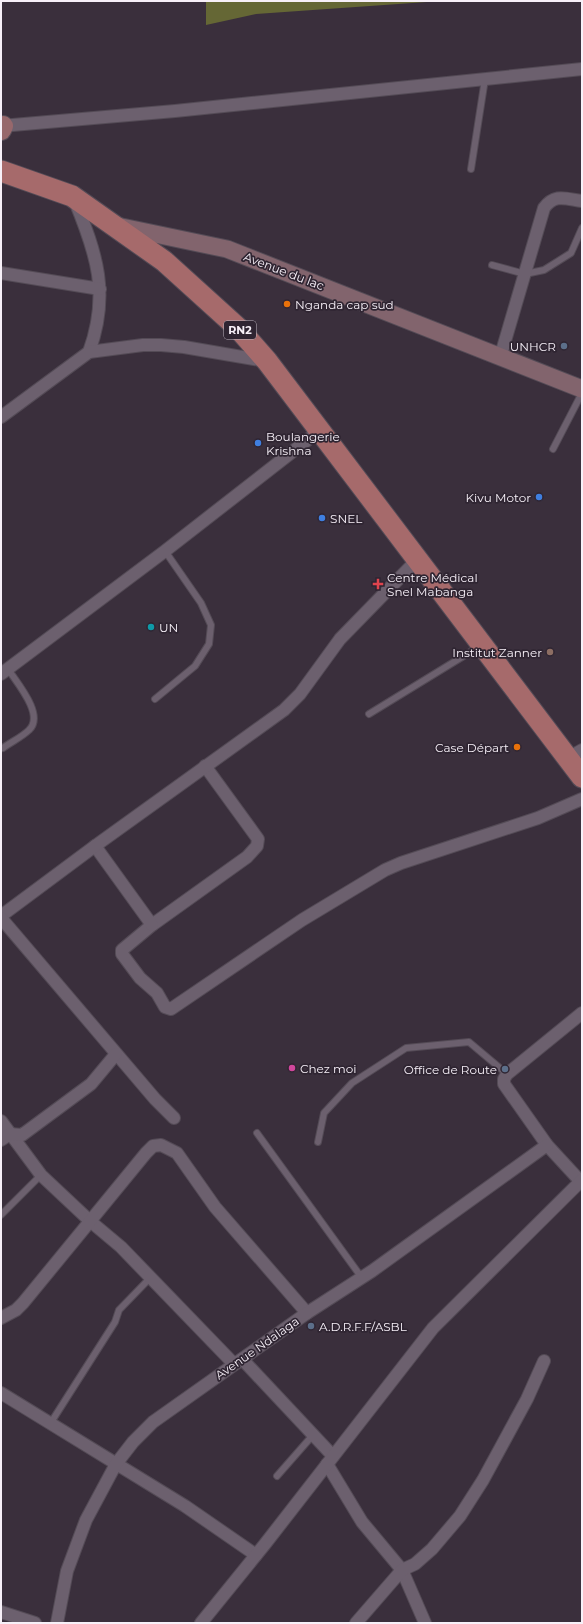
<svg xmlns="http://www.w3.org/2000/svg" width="583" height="1624" font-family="Montserrat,sans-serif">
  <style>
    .forest { fill: #656735 }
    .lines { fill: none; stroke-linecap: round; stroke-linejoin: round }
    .service-casing { stroke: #544b56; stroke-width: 8 }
    .minor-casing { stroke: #544b56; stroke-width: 14 }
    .secondary-casing { stroke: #544b56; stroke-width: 19 }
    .primary-casing { stroke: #544b56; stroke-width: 22 }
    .trunk-casing { stroke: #544b56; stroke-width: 23 }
    .service { stroke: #6c606e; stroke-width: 6 }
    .minor { stroke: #6c606e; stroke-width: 12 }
    .secondary { stroke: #82646d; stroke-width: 17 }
    .primary { stroke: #97686c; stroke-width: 20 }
    .trunk { stroke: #a66a6b; stroke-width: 21 }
    .food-dot { fill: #e8710a; stroke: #2f2532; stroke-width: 1.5 }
    .service-dot { fill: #5c6f8a; stroke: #2f2532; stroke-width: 1.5 }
    .shop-dot { fill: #3f7fe0; stroke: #2f2532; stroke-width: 1.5 }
    .health-dot { fill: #e0444e; stroke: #2f2532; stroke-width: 1.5 }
    .culture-dot { fill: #0f9aa8; stroke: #2f2532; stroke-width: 1.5 }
    .education-dot { fill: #8d6e63; stroke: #2f2532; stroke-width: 1.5 }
    .hotel-dot { fill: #d1479c; stroke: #2f2532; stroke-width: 1.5 }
    .labels { text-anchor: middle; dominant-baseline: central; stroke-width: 3.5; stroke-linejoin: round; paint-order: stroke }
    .shield { fill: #2f2532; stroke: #bbb3bd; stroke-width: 1 }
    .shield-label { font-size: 11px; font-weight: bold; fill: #f7f0f8 }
    .street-label { font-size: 12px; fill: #f7f0f8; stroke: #2f2532 }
    .poi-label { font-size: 12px; fill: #f7f0f8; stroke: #2f2532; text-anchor: start }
  </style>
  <rect width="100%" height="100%" fill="#3a2f3c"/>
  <path class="forest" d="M206,1H441L256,14L206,25Z"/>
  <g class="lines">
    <g class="service-casing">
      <g id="service">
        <path d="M471,169L485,79"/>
        <path d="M492,265L525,274L544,270L571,253L582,228"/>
        <path d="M553,449L582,393"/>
        <path d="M155,699L195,666L209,644L211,625L201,603L165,551"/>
        <path d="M369,714L480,646"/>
        <path d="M3,748C11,742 22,737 29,730C45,715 17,683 8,669"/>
        <path d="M257,1133L362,1278"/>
        <path d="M318,1142L324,1113L352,1083L406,1048L469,1042L507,1074"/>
        <path d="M1,1215L41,1175"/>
        <path d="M50,1424L115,1322L119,1310L151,1277"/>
        <path d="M277,1476L313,1435"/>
      </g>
    </g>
    <g class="minor-casing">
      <g id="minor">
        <path d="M1,126L175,111L582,69"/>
        <path d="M74,199C97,254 110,294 89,352"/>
        <path d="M1,273L100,289"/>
        <path d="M500,358L544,208C555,193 566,199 582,201"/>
        <path d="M1,417L89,352L143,345H161L184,347L266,361"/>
        <path d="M1,674L165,551L319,431"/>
        <path d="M568,758L582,750"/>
        <path d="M205,766L258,839L257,846L247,857L152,925L122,950V954L140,978L157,993L165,1007L171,1009L302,920L385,870L401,863L538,818L582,799"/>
        <path d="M95,846L152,925"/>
        <path d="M1,916L95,846L284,710L300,694L340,639L417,560"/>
        <path d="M1,918L155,1099L174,1118"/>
        <path d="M582,1013L507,1074L504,1079V1084L547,1145L582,1183"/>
        <path d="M1,1121L41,1175L90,1221L121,1247L234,1364"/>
        <path d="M1,1140L10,1134L22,1135L91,1084L116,1054"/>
        <path d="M1,1318L16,1310L23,1303L146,1153L153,1146L161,1145L177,1153L215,1207L307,1313"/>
        <path d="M242,1359L333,1456"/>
        <path d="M1,1393L185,1506L256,1555"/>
        <path d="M327,1464L362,1522L402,1570L425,1623"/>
        <path d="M1,1612L35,1623"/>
        <path d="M57,1623L67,1571L86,1520L116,1464L133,1442L153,1422L307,1313L372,1271L547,1145"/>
        <path d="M201,1623L265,1544L433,1328L582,1180"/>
        <path d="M356,1623L402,1570L415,1564L432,1549L460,1516L483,1480L527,1399L544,1361"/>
      </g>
    </g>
    <g class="secondary-casing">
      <path id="secondary" d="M117,226L227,249L582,389"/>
    </g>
    <g class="primary-casing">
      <path id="primary" d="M1,130L3,126"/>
    </g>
    <g class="trunk-casing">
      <path id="trunk" d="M1,171L72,196L164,261L238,328L267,361L582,777"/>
    </g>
    <use href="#service" class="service"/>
    <use href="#minor" class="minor"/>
    <use href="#secondary" class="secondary"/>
    <use href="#primary" class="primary"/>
    <use href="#trunk" class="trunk"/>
  </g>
  <g class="food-dot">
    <circle cx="287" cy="304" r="4"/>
    <circle cx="517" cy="747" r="4"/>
  </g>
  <g class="service-dot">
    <circle cx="564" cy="346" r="4"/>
    <circle cx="505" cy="1069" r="4"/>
    <circle cx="311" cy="1326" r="4"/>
  </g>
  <g class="shop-dot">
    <circle cx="258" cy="443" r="4"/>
    <circle cx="539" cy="497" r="4"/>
    <circle cx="322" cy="518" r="4"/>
  </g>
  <path class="health-dot" d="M376 578h4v4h4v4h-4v4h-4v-4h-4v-4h4z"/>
  <circle class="culture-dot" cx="151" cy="627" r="4"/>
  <circle class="education-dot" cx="550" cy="652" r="4"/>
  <circle class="hotel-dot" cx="292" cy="1068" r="4"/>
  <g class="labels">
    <rect class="shield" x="224" y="321" width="32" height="18" rx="3"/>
    <g class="shield-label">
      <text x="240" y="330">RN2</text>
    </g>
    <g class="street-label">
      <text transform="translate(284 271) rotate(21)">Avenue du lac</text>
      <text transform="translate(257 1348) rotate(-35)">Avenue Ndalaga</text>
    </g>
    <g class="poi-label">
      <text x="295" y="304">Nganda cap sud</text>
      <text x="556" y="346" text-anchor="end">UNHCR</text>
      <text x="266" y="436">Boulangerie<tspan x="266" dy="14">Krishna</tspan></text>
      <text x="531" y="497" text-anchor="end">Kivu Motor</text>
      <text x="330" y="518">SNEL</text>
      <text x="387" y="577">Centre Médical<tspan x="387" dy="14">Snel Mabanga</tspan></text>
      <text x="159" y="627">UN</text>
      <text x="542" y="652" text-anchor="end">Institut Zanner</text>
      <text x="509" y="747" text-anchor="end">Case Départ</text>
      <text x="300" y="1068">Chez moi</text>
      <text x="497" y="1069" text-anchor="end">Office de Route</text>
      <text x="319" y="1326">A.D.R.F.F/ASBL</text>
    </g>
  </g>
  <rect width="583" height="1624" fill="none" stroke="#f7f0f8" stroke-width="4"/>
</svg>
